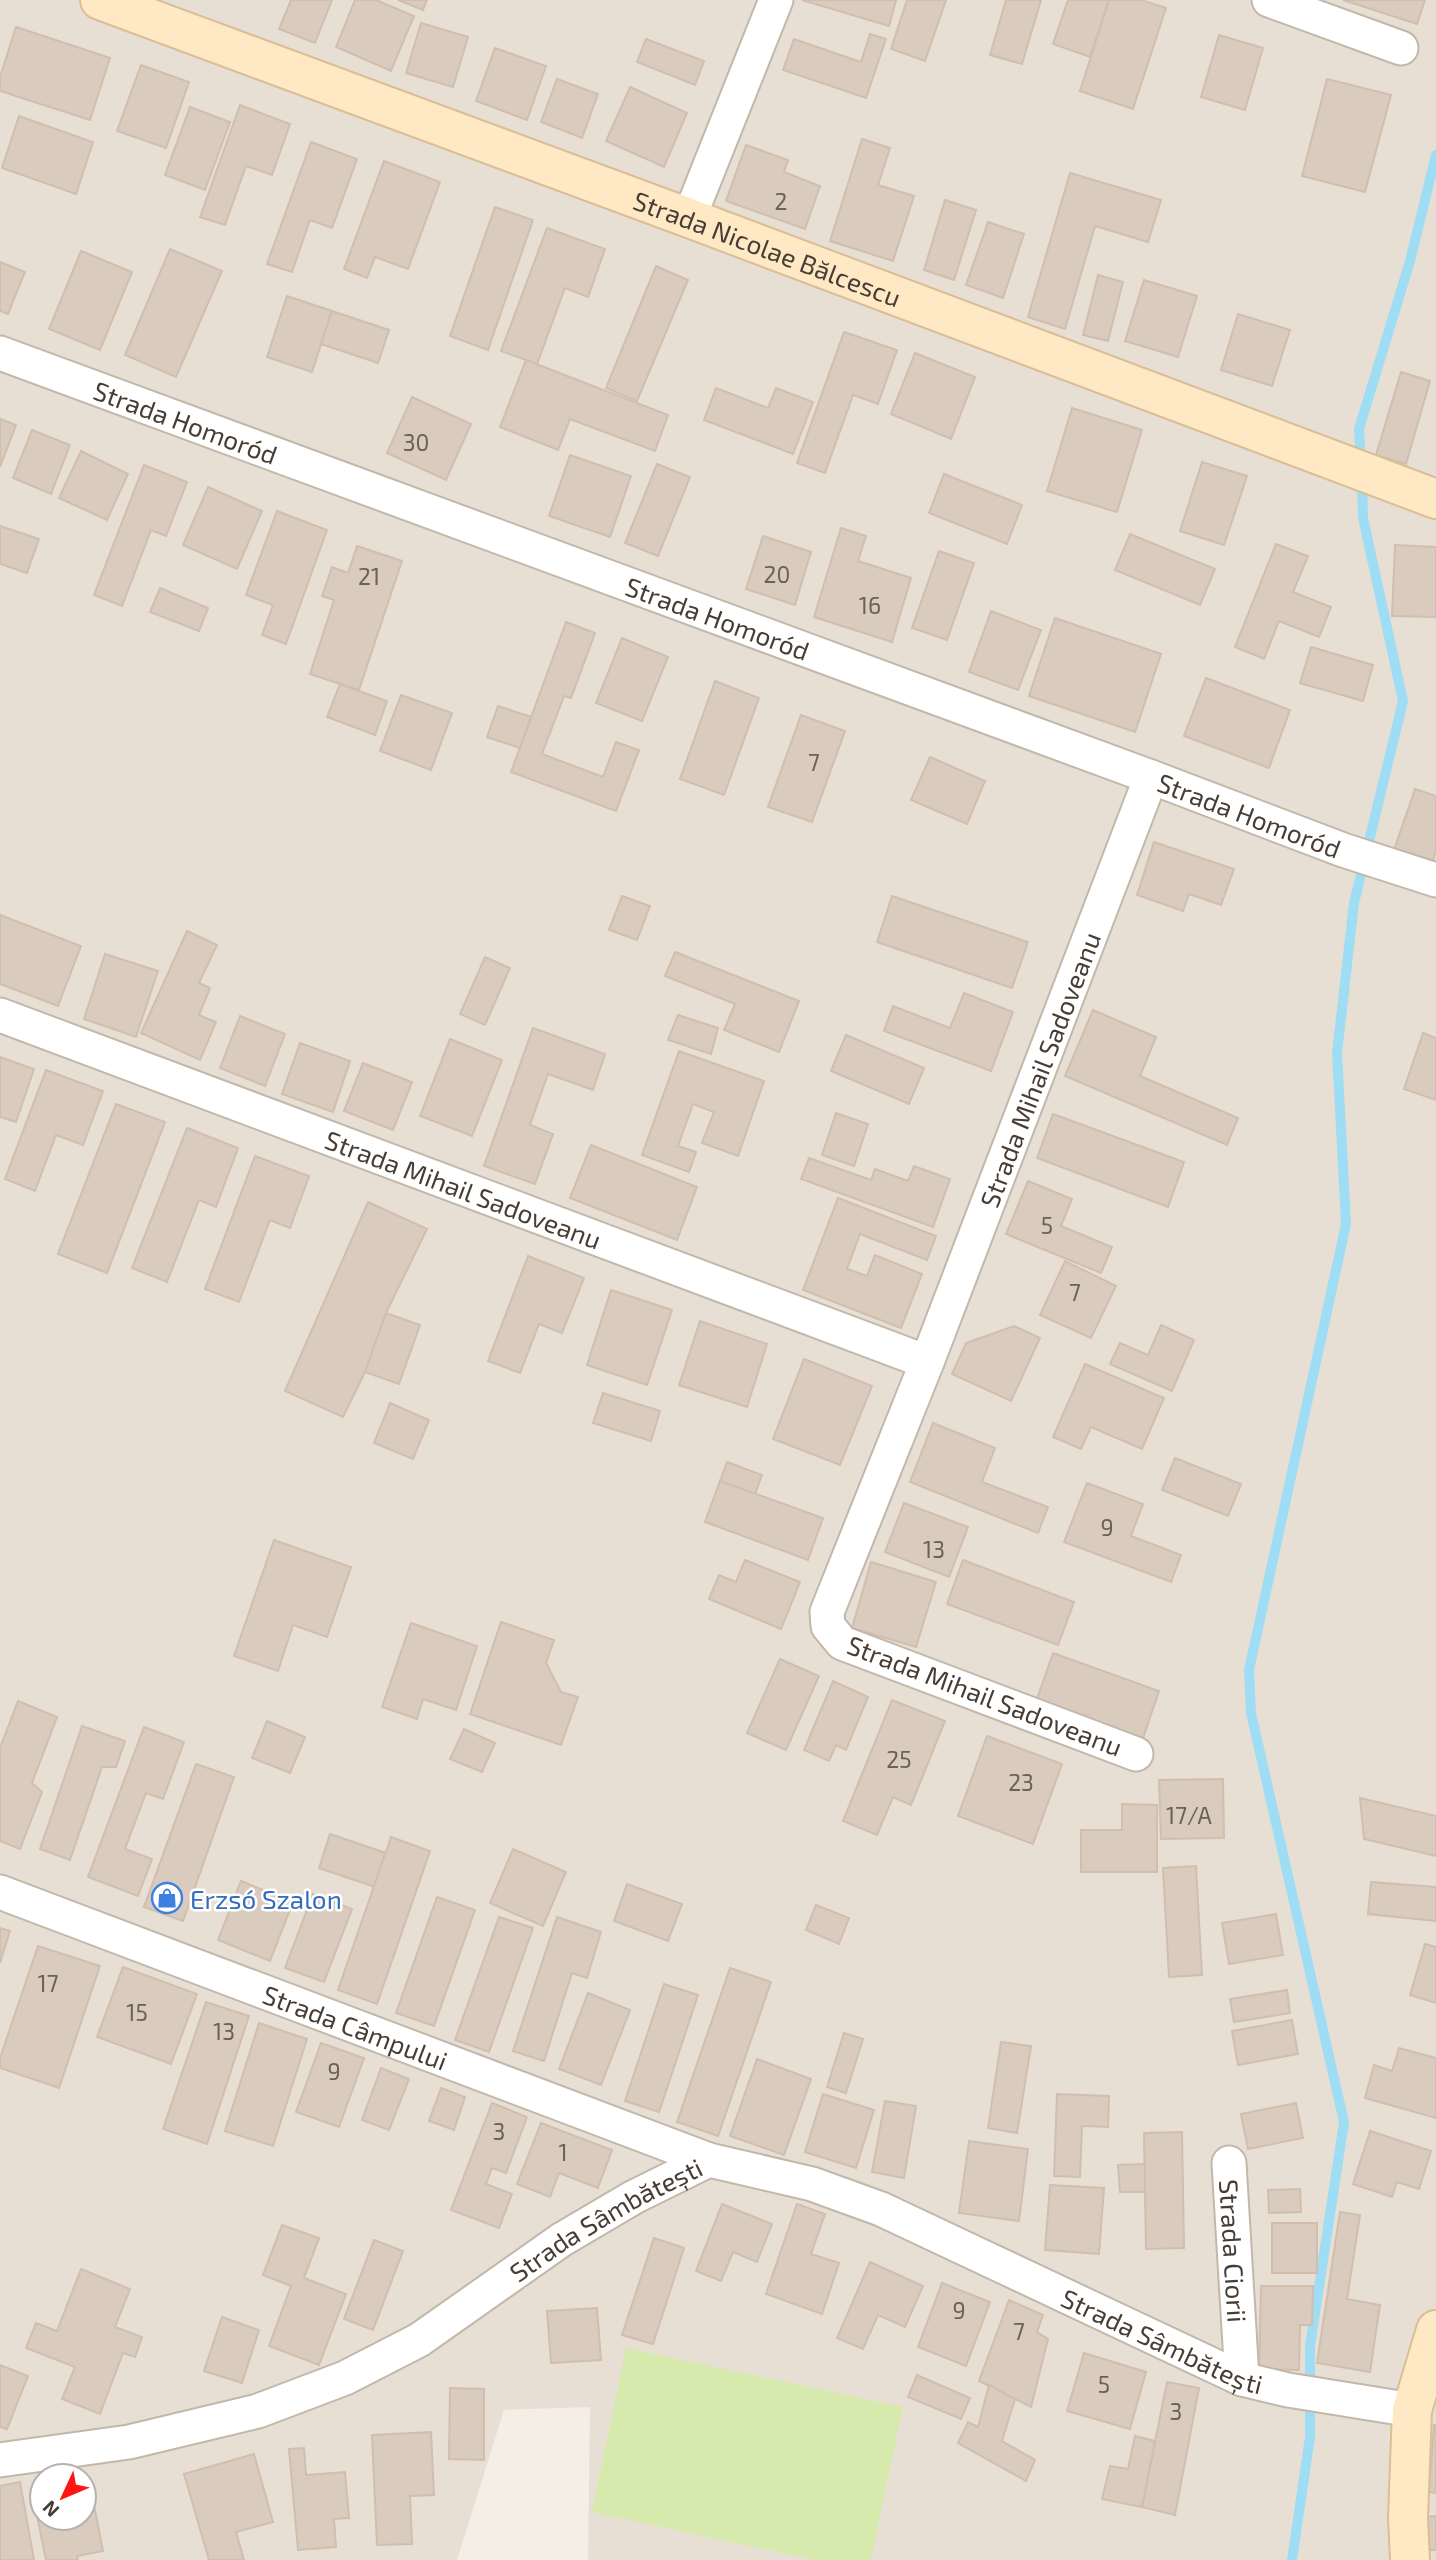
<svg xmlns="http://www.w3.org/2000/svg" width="1436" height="2560" font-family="'Exo 2',sans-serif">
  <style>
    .residential { fill: #e8dfd4; fill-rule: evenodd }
    .green { fill: #d7eaad }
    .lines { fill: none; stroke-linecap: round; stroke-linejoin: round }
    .stream { stroke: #9fddf4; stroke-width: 10 }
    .building { fill: #d9cbbe; stroke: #d1beae; stroke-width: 2 }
    .minor-casing { stroke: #c3b7ab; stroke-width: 37 }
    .secondary-casing { stroke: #d9be96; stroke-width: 42 }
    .minor { stroke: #fff; stroke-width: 33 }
    .secondary { stroke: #ffe9c5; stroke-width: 38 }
    .labels { text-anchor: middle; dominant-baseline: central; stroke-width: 5; stroke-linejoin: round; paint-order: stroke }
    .number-label { font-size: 23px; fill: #6c6057 }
    .street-label { font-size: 26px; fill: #473d35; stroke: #fff }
    .shop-label { font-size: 26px; fill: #366cbe; stroke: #fff; text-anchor: start }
  </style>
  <rect width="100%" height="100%" fill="#f4eee6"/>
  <path class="residential" d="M0,0H1436V2560H588L590,2407L504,2410L457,2560H0ZM42,2476H84V2518H42Z"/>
  <path class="green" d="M626,2348L903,2407L871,2560H815L592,2512Z"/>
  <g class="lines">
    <g class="stream">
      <path d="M1361,462L1359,429L1410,261L1436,155"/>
      <path d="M1292,2560L1310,2437V2346L1344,2122L1251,1713L1249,1670L1346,1224L1337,1053L1354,903L1403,701L1363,518L1362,478"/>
    </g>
  </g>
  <g class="building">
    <path d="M291,0H332L315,43L279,29Z"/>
    <path d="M355,0H376L414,16L391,71L336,47Z"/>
    <path d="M398,0H427L423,10Z"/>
    <path d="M802,0H896L889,26Z"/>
    <path d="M907,0H946L925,61L891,49Z"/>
    <path d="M1006,0H1041L1022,64L990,55Z"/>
    <path d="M1068,0H1109L1090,57L1053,44Z"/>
    <path d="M1109,0H1141L1166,8L1133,109L1080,91Z"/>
    <path d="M1343,0H1425L1417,24Z"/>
    <path d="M421,23L468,37L453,87L406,73Z"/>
    <path d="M16,27L110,58L90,120L0,91V77Z"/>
    <path d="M870,34L886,39L866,98L783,70L794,39L861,62Z"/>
    <path d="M1219,35L1263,48L1245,110L1201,97Z"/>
    <path d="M646,39L704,61L695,85L637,62Z"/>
    <path d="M495,48L546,66L527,120L476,101Z"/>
    <path d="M141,65L189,82L166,148L117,131Z"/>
    <path d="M557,79L598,94L582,138L541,122Z"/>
    <path d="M1327,79L1391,95L1365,192L1302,176Z"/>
    <path d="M630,87L687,113L664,167L606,141Z"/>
    <path d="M240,105L290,124L272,175L246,166L225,225L200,217Z"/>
    <path d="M190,107L230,122L205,190L165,175Z"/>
    <path d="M19,116L93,142L76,194L2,168Z"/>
    <path d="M862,139L890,148L878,185L914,196L893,261L830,241Z"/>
    <path d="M311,142L357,159L332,228L310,220L292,272L267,264Z"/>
    <path d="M746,145L788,160L784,172L820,186L805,229L726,201Z"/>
    <path d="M384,161L440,182L408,269L375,257L367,278L344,269Z"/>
    <path d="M1070,173L1161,200L1148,242L1095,226L1065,329L1028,317Z"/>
    <path d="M945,200L976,210L954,280L924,270Z"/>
    <path d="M495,207L533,220L488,350L450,336Z"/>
    <path d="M988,222L1024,234L1003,298L966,285Z"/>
    <path d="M547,228L605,249L588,297L565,288L537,364L501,351Z"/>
    <path d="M170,249L222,271L176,377L125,355Z"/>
    <path d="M81,251L132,272L100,350L49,329Z"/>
    <path d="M0,262L25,272L8,314L0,311Z"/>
    <path d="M656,266L688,280L637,401L606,388Z"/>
    <path d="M1098,275L1123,282L1108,341L1083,335Z"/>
    <path d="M1144,280L1197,296L1178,357L1125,341Z"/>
    <path d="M287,296L332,311L312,372L267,357Z"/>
    <path d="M332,311L389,330L378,363L321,344Z"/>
    <path d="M1238,314L1290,330L1272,386L1221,370Z"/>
    <path d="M844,332L897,350L878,404L853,395L825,473L797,463Z"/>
    <path d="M915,353L975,377L951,439L891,414Z"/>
    <path d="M526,360L668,415L655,451L570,419L558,450L500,427Z"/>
    <path d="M1401,372L1430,381L1406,464L1376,455Z"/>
    <path d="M716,388L768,408L776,388L813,402L793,454L704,420Z"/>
    <path d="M412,397L471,424L446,480L387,453Z"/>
    <path d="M1072,408L1142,430L1117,512L1047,491Z"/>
    <path d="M0,419L16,425L0,467Z"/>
    <path d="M32,430L70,445L51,494L13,478Z"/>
    <path d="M81,451L128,474L107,520L59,498Z"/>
    <path d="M570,455L631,476L610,537L549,516Z"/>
    <path d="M1202,462L1247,476L1224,545L1180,531Z"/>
    <path d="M657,464L690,477L658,556L625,543Z"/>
    <path d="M144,465L187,482L166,536L151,530L122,606L94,595Z"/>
    <path d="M944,474L1022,505L1007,544L929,513Z"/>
    <path d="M208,487L262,511L237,569L183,545Z"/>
    <path d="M277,511L327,530L286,644L262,635L273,605L246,595Z"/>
    <path d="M0,526L39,539L27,573L0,564Z"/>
    <path d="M841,528L866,536L858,561L911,578L892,642L814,617Z"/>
    <path d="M1130,534L1215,569L1200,605L1115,570Z"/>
    <path d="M763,536L811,552L795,605L746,589Z"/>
    <path d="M1276,544L1308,556L1293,592L1331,607L1319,637L1279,621L1264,659L1235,647Z"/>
    <path d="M1395,545L1436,547V617L1392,616Z"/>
    <path d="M357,546L402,561L359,690L310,674L334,600L322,596L332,567L348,573Z"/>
    <path d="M939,551L974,563L947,640L912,628Z"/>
    <path d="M160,588L208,608L199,631L150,612Z"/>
    <path d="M991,611L1041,630L1018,690L969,672Z"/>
    <path d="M1055,618L1161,654L1135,732L1029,696Z"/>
    <path d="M566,622L595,633L571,698L564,696L542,754L603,777L616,742L639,750L616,811L511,772Z"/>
    <path d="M622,638L668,657L642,721L596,703Z"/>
    <path d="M1311,647L1373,665L1363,701L1300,683Z"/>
    <path d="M1206,678L1290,710L1269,768L1184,736Z"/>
    <path d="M715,681L759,698L724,795L680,779Z"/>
    <path d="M340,684L387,701L375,735L327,717Z"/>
    <path d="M401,695L452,713L431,770L380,751Z"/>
    <path d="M498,706L531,717L520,748L487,737Z"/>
    <path d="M801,715L845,731L812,822L768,807Z"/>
    <path d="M930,757L985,781L967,824L911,800Z"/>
    <path d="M1415,789L1436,796V850L1432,863L1394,850Z"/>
    <path d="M1154,842L1234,869L1221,905L1189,894L1183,911L1137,895Z"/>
    <path d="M622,896L650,906L637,940L609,930Z"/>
    <path d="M892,896L1028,942L1012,988L877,942Z"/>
    <path d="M0,915L81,946L58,1006L0,984Z"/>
    <path d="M187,931L217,945L199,983L210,988L199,1015L216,1022L200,1060L141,1033Z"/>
    <path d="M675,952L799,1001L779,1052L724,1030L735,1004L665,976Z"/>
    <path d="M105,954L158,971L136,1037L84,1019Z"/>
    <path d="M485,957L510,968L485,1025L460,1014Z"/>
    <path d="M964,993L1013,1012L991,1071L884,1031L893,1006L950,1028Z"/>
    <path d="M1093,1010L1156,1037L1140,1076L1238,1118L1227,1145L1065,1076Z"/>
    <path d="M678,1015L718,1028L711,1054L668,1040Z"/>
    <path d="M240,1016L285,1034L265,1086L220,1068Z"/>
    <path d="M533,1028L605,1054L593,1090L548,1074L530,1125L553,1134L535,1184L484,1166Z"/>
    <path d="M1423,1033L1436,1038V1100L1404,1089Z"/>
    <path d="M846,1035L924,1068L909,1104L831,1071Z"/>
    <path d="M450,1039L502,1060L472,1136L420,1116Z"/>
    <path d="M300,1043L350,1061L333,1112L282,1094Z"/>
    <path d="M679,1051L764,1081L738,1156L702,1143L714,1112L693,1104L678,1146L696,1152L689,1172L642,1155Z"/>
    <path d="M0,1057L34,1069L16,1122L0,1117Z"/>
    <path d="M363,1063L412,1082L393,1130L344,1111Z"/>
    <path d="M46,1070L103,1091L83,1145L56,1135L35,1191L5,1179Z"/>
    <path d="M116,1104L165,1122L107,1273L58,1254Z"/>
    <path d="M836,1113L868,1124L854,1166L822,1155Z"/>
    <path d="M1053,1114L1184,1162L1168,1207L1037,1158Z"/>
    <path d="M187,1128L238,1148L216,1207L199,1200L167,1282L132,1268Z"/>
    <path d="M591,1145L697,1187L677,1240L570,1198Z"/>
    <path d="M255,1156L309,1176L290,1228L270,1220L239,1302L205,1289Z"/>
    <path d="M809,1158L871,1180L875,1169L908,1181L914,1166L950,1179L933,1227L801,1179Z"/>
    <path d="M1028,1181L1072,1199L1061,1226L1112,1247L1101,1273L1006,1234Z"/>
    <path d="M838,1198L936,1236L927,1260L860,1234L847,1269L867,1276L875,1255L922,1274L901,1328L803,1290Z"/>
    <path d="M368,1202L427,1229L386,1313L365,1372L343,1417L285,1391Z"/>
    <path d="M528,1256L584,1278L562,1333L539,1324L520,1373L488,1361Z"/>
    <path d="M1065,1261L1116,1286L1091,1338L1040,1315Z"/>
    <path d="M611,1290L672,1310L647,1385L587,1365Z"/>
    <path d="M386,1313L420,1325L399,1384L365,1372Z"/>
    <path d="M700,1321L767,1344L747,1407L679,1385Z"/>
    <path d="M1161,1325L1194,1340L1172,1391L1110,1364L1120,1343L1148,1355Z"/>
    <path d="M1014,1326L1040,1338L1011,1401L952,1374L966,1343Z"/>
    <path d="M804,1359L872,1386L840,1465L773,1439Z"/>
    <path d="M1085,1364L1164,1398L1142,1449L1091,1427L1081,1449L1053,1437Z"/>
    <path d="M603,1393L660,1411L651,1441L593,1423Z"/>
    <path d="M390,1403L429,1420L413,1459L374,1443Z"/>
    <path d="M933,1423L995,1448L982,1482L1048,1507L1038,1533L910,1482Z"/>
    <path d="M1175,1458L1241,1484L1228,1516L1162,1490Z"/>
    <path d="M727,1462L762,1475L755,1494L720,1481Z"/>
    <path d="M720,1481L823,1518L808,1560L705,1522Z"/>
    <path d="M1087,1483L1143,1504L1131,1536L1181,1555L1171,1582L1064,1542Z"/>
    <path d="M904,1503L968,1527L949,1577L885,1552Z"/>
    <path d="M274,1540L351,1567L327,1637L293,1625L278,1671L234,1656Z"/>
    <path d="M745,1560L800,1582L781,1629L709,1599L719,1575L736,1582Z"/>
    <path d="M963,1560L1074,1602L1058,1645L947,1604Z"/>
    <path d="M871,1562L936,1582L916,1647L852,1628Z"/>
    <path d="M501,1622L554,1640L546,1663L561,1692L578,1697L561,1745L470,1714Z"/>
    <path d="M411,1623L477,1646L456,1710L423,1699L417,1719L382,1707Z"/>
    <path d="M1053,1653L1159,1691L1142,1741L1036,1702Z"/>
    <path d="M780,1659L819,1676L786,1750L747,1733Z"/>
    <path d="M833,1681L868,1697L846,1750L836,1745L829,1761L804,1750Z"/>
    <path d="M892,1700L945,1721L911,1805L893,1797L877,1835L843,1821Z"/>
    <path d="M18,1701L57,1717L32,1783L42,1792L20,1849L0,1841V1748Z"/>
    <path d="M267,1721L305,1737L290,1773L252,1758Z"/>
    <path d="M82,1726L125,1741L116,1767H102L70,1860L40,1849Z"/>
    <path d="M144,1727L184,1742L163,1799L146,1793L125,1849L152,1859L138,1896L88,1877Z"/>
    <path d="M464,1729L495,1743L482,1772L450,1759Z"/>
    <path d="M987,1736L1062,1764L1033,1844L958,1816Z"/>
    <path d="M196,1764L234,1777L183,1921L144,1907Z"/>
    <path d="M1223,1779L1224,1838L1161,1839L1159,1780Z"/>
    <path d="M1360,1798L1436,1816V1856L1364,1839Z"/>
    <path d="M1122,1804L1157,1805V1872H1081V1830H1122Z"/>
    <path d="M330,1834L386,1853L375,1887L319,1868Z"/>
    <path d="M391,1837L430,1851L377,2004L338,1990Z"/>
    <path d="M513,1849L566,1872L543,1926L490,1903Z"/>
    <path d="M1196,1866L1202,1975L1169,1977L1163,1868Z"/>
    <path d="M241,1881L293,1902L270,1961L218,1940Z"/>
    <path d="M1371,1882L1436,1887V1921L1368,1914Z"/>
    <path d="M627,1884L682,1904L668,1941L614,1921Z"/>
    <path d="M313,1894L352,1909L324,1982L285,1968Z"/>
    <path d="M437,1897L475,1910L434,2026L396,2013Z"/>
    <path d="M816,1905L849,1918L839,1944L806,1930Z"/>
    <path d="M1276,1914L1283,1955L1229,1964L1222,1923Z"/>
    <path d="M499,1917L533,1928L489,2052L455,2040Z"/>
    <path d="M557,1917L601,1932L587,1978L572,1973L544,2061L513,2051Z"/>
    <path d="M0,1928L10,1931L0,1963Z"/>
    <path d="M1425,1944L1436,1947V2003L1410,1995Z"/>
    <path d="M38,1946L100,1966L59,2088L0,2068V2058Z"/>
    <path d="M123,1967L197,1994L171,2064L97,2037Z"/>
    <path d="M730,1968L771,1982L718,2136L677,2122Z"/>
    <path d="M664,1984L698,1995L659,2112L625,2101Z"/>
    <path d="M1287,1990L1290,2013L1234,2022L1230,1999Z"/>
    <path d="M588,1993L630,2010L601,2085L559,2069Z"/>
    <path d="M206,2002L249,2016L207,2144L163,2129Z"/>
    <path d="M1292,2020L1298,2054L1238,2065L1232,2031Z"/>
    <path d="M259,2023L307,2039L273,2146L225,2131Z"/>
    <path d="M844,2033L863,2039L846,2093L827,2087Z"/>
    <path d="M1001,2042L1031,2046L1017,2133L988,2128Z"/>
    <path d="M321,2043L364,2058L339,2127L296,2112Z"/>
    <path d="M1399,2048L1436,2058V2118L1365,2098L1374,2065L1392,2071Z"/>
    <path d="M757,2059L811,2079L784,2155L730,2136Z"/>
    <path d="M381,2068L409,2079L389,2130L362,2120Z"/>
    <path d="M441,2088L465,2097L454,2130L429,2121Z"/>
    <path d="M823,2094L874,2110L856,2168L805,2152Z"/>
    <path d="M1057,2094L1109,2096L1108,2127L1082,2126L1080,2177L1054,2176Z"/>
    <path d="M885,2101L916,2106L904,2178L872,2172Z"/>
    <path d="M492,2103L527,2117L506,2173L492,2168L486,2184L512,2194L499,2228L451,2210Z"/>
    <path d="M1296,2103L1303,2138L1248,2149L1241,2114Z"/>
    <path d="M541,2123L612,2150L598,2188L559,2173L550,2197L517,2184Z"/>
    <path d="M1370,2131L1431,2151L1419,2189L1397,2182L1392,2197L1353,2184Z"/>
    <path d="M1182,2132L1184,2248L1146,2249L1144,2133Z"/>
    <path d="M969,2141L1028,2149L1019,2221L959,2213Z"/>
    <path d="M1145,2164V2192H1120L1118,2165Z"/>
    <path d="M1050,2185L1104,2188L1099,2254L1045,2250Z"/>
    <path d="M1300,2189L1301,2212L1269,2213L1268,2190Z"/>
    <path d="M722,2204L772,2224L757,2262L733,2252L721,2281L696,2271Z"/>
    <path d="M797,2204L825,2214L811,2254L839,2263L822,2314L766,2294Z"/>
    <path d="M1340,2212L1360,2215L1347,2299L1380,2305L1370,2372L1317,2363Z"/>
    <rect x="1272" y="2223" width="45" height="50"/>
    <path d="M282,2225L319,2238L304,2278L346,2294L319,2365L269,2346L291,2286L263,2275Z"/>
    <path d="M654,2238L684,2248L653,2344L622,2335Z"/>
    <path d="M374,2240L403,2251L373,2330L344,2319Z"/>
    <path d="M870,2262L923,2286L905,2327L878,2315L863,2349L837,2338Z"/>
    <path d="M81,2269L130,2289L115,2327L142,2337L135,2357L123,2353L100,2414L62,2399L75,2367L26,2348L36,2323L57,2331Z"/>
    <path d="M942,2283L990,2302L966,2366L918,2347Z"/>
    <path d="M1261,2286H1313L1312,2325H1300L1299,2370L1259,2369Z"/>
    <path d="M1009,2300L1043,2315L1037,2332L1048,2339L1031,2407L979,2381Z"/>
    <path d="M597,2308L601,2360L551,2363L547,2311Z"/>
    <path d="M222,2317L259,2330L242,2383L204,2371Z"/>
    <path d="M1084,2353L1146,2372L1130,2429L1067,2411Z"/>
    <path d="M0,2365L28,2376L7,2429L0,2427Z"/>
    <path d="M917,2375L970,2398L961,2419L908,2397Z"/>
    <path d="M1167,2382L1199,2388L1175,2515L1142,2507Z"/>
    <path d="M989,2385L1015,2399L1002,2441L1035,2460L1026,2481L958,2443L968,2422L978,2427Z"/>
    <path d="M450,2388L484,2389V2460L449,2459Z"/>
    <path d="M1434,2425H1436V2493L1429,2492Z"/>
    <path d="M431,2432L434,2495L410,2496L412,2544L377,2545L372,2435Z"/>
    <path d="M1135,2436L1155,2441L1142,2507L1102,2499L1110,2466L1128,2469Z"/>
    <path d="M304,2448L306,2475L345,2472L349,2518L334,2519L336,2547L298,2550L289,2449Z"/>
    <path d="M254,2454L273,2522L236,2532L244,2560H209L184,2474Z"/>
    <path d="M20,2482L34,2560H0V2486Z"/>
    <path d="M92,2495L103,2551L77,2556L78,2560H46L35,2506L42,2505V2518H84V2497Z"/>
    <path d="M1436,2516V2550H1425L1424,2517Z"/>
  </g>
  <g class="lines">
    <g class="minor-casing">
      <g id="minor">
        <path d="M1269,0L1401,48"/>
        <path d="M689,218L776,0"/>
        <path id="s1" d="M0,353L1151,777L1343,850L1436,880"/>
        <path id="s2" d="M0,1015L927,1362"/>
        <path id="s3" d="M1136,1754L842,1643L828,1626L827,1612L927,1362L1151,777"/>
        <path id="s4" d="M0,1892L709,2160L812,2184L881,2209L1242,2379L1288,2390L1412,2410"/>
        <path id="s5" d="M1229,2163L1242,2379"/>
        <path id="s6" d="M0,2460L129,2442L258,2411L345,2378L419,2340L561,2240L634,2197L709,2160"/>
      </g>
    </g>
    <g class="secondary-casing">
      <g id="secondary">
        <path id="s7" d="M100,0L689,218L1436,499"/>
        <path d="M1410,2560L1408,2518L1412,2410L1436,2330"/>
      </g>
    </g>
    <use href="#minor" class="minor"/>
    <use href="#secondary" class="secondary"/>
  </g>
  <defs>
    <g id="shop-ring" transform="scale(1.575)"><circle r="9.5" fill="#fff" stroke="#3f7fe0" stroke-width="1.5"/><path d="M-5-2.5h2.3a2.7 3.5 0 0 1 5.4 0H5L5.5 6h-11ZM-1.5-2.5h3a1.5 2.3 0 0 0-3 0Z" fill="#3f7fe0"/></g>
  </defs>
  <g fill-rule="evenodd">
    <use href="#shop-ring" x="167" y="1898"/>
  </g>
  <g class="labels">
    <g class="number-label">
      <text x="781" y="201">2</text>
      <text x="416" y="442">30</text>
      <text x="777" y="574">20</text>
      <text x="369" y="576">21</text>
      <text x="870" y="605">16</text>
      <text x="814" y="762">7</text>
      <text x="1047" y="1225">5</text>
      <text x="1075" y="1292">7</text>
      <text x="1107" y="1527">9</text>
      <text x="934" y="1549">13</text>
      <text x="899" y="1759">25</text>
      <text x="1021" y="1782">23</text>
      <text x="1189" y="1815">17/A</text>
      <text x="48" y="1983">17</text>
      <text x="137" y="2012">15</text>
      <text x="224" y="2031">13</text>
      <text x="334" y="2071">9</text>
      <text x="499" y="2131">3</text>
      <text x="563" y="2152">1</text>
      <text x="959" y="2310">9</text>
      <text x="1019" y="2331">7</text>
      <text x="1104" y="2384">5</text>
      <text x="1176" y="2411">3</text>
    </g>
    <g class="street-label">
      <text stroke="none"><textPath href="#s7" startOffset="712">Strada Nicolae Bălcescu</textPath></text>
      <text stroke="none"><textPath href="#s1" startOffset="198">Strada Homoród</textPath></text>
      <text stroke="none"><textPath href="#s1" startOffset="765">Strada Homoród</textPath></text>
      <text stroke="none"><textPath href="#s1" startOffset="1332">Strada Homoród</textPath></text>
      <text stroke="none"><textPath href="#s3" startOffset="933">Strada Mihail Sadoveanu</textPath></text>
      <text stroke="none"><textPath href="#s2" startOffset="495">Strada Mihail Sadoveanu</textPath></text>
      <text transform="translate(985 1695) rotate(21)">Strada Mihail Sadoveanu</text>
      <text stroke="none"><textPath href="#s4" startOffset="380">Strada Câmpului</textPath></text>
      <text stroke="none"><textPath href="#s6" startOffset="662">Strada Sâmbătești</textPath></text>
      <text stroke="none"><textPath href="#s5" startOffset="88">Strada Ciorii</textPath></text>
      <text stroke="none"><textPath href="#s4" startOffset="1248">Strada Sâmbătești</textPath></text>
    </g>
    <g class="shop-label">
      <text x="190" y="1898">Erzsó Szalon</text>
    </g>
  </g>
  <g transform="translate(63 2497) rotate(226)"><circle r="33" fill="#ffffff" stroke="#b5b1ae" stroke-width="2"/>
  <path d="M0-5L12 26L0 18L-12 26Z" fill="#ff1512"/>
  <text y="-10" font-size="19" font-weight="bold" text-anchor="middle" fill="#473d35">N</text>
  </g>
</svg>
